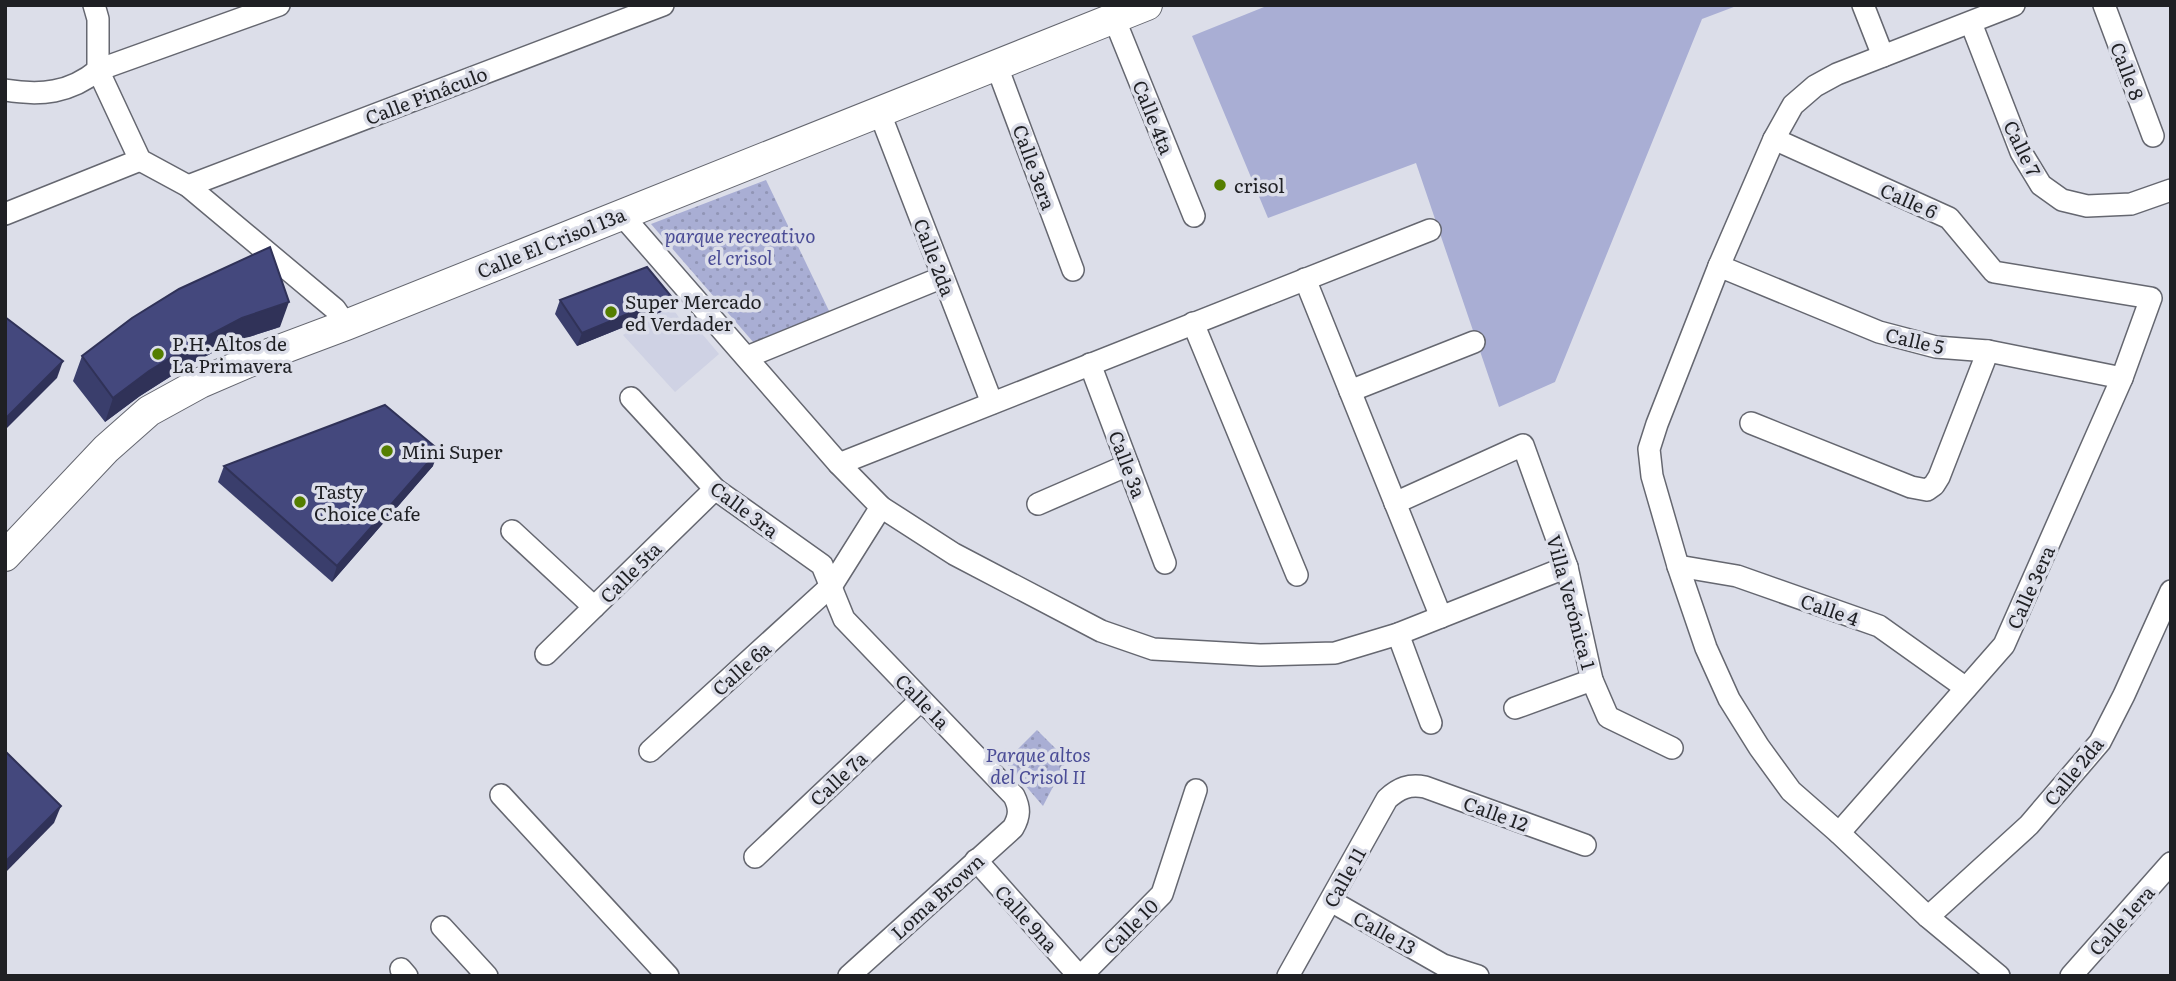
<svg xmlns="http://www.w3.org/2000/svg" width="2176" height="981" font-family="Literata,serif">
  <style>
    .built { fill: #cfd2e4 }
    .grass { fill: #a9aed4 }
    .park { fill: url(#park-dots) }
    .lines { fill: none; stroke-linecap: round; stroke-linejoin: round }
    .street-casing { stroke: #656770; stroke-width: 24 }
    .secondary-casing { stroke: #656770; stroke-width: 32 }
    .street { stroke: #fff; stroke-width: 21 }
    .secondary { stroke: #fff; stroke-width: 30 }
    .wall { fill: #3a3e6c }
    .shaded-wall { fill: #303258 }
    .building { fill: #44487d; stroke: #303258; stroke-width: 2 }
    .poi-dot { fill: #547e00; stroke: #dcdee9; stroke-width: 2.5 }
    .labels { text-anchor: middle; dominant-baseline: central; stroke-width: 7; stroke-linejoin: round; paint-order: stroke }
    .street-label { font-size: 19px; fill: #1f2024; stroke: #dcdee9 }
    .poi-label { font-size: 19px; fill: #1f2024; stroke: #dcdee9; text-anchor: start }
    .park-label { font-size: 19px; font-style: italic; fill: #4a4c96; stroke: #dcdee9 }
  </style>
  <defs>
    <pattern id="park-dots" width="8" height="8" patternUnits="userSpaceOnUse" patternTransform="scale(1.75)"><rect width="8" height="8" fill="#a9aed4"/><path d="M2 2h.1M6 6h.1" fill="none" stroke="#9195b6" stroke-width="1.8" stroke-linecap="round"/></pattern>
  </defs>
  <rect width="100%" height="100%" fill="#dcdee9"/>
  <path class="built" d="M671,306L680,319L681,325L692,322L719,354L675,392L623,335Z"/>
  <path class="grass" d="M1269,5H1739L1702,19L1555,382L1499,407L1416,163L1268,218L1192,36Z"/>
  <g class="park">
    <path d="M766,180L831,315L754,343L651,224Z"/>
    <path d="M1037,730L1067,760L1043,806L1005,762Z"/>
  </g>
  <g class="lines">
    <g class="street-casing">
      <g id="street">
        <path d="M94,5L98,19V70L140,160L188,186L335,309L346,325"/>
        <path d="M1863,5L1883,56"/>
        <path d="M2104,5L2153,136"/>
        <path d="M1114,18L1194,216"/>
        <path d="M1971,23L2021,152L2041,185L2062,200L2087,206L2131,204L2171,190"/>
        <path d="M996,64L1073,270"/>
        <path d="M5,90C41,96 70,93 98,70L279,5"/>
        <path d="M879,111L992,403"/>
        <path d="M1774,139L1949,218L1994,272L2151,298L2122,378L2004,645L1839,833"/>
        <path d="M188,186L663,5"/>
        <path d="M5,214L140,160"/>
        <path d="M621,214L839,464L881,507L954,554L1101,631L1153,649L1260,655L1335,653L1398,634L1567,567"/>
        <path d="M1719,266L1879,332L1936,347L1988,351L2122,378"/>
        <path d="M1305,279L1441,617"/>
        <path d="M1193,323L1297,575"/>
        <path d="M747,357L943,277"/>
        <path d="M1090,364L1165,563"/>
        <path d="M1350,391L1474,342"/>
        <path d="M631,398L715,489L822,565L844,619L1014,796C1020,808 1020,816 1013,828L849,976"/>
        <path d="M1751,423L1911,487L1927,490L1934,485L1939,477L1988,351"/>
        <path d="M839,464L1430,230"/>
        <path d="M1395,503L1523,445L1567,567L1592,680L1608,717L1672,748"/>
        <path d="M1038,504L1128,465"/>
        <path d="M512,531L594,607"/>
        <path d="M1678,566L1737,576L1879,626L1966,688"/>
        <path d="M1398,634L1431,723"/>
        <path d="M546,654L715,489"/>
        <path d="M1515,708L1592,680"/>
        <path d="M650,751L832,585L881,507"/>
        <path d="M501,795L668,976"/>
        <path d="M755,857L921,700"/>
        <path d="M976,860L1079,976"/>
        <path d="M1331,901L1443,965L1478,976"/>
        <path d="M1928,917L2029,825L2100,742L2124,695L2171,591"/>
        <path d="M442,927L487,976"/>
        <path d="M401,969L407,976"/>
        <path d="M1081,976L1162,894L1196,790"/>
        <path d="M1288,976L1387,799C1399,788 1409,784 1425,787L1585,845"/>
        <path d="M1999,976L1928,917L1839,833L1791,791L1759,747L1729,699L1706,648L1678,566L1652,476L1649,449L1657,424L1719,266L1774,139L1793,105L1815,86L1837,74L2014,5"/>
        <path d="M2071,976L2171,863"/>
      </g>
    </g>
    <g class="secondary-casing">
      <path id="secondary" d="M5,556L106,449L149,411L200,383L258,358L346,325L1147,5"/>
    </g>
    <use href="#street" class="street"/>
    <use href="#secondary" class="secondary"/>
  </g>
  <g class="wall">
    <path d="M560,300L666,310L577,346L555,314Z"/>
    <path d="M280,327L233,342L187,366L140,396L105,422L73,381L82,356Z"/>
    <path d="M224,466H433L332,582L218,482Z"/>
  </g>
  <g class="shaded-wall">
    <path d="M671,296L666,310L577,346L582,333Z"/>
    <path d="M289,302L280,327L233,342L187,366L140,396L105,422L113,398L149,371L196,342L242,318Z"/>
    <path d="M63,361L57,378L5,430V419Z"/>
    <path d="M439,450L433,466L332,582L337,566Z"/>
    <path d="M61,806L54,823L5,873V862Z"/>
  </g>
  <g class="building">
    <path d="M270,247L289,302L242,318L196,342L149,371L113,398L82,356L132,318L179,289Z"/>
    <path d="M647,267L671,296L582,333L560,300Z"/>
    <path d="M5,317L63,361L5,419Z"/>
    <path d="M385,405L439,450L337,566L224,466Z"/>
    <path d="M5,751L61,806L5,862Z"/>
  </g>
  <g class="poi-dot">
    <circle cx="1220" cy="185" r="7"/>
    <circle cx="611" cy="312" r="7"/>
    <circle cx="158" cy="354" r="7"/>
    <circle cx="387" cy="451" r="7"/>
    <circle cx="300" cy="502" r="7"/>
  </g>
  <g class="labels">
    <g class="street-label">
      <text transform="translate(2128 71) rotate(69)">Calle 8</text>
      <text transform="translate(426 95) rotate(-21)">Calle Pináculo</text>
      <text transform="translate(1154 117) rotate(68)">Calle 4ta</text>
      <text transform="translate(2023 148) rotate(64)">Calle 7</text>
      <text transform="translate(1035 167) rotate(70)">Calle 3era</text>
      <text transform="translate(1909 200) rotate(24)">Calle 6</text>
      <text transform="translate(551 242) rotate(-22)">Calle El Crisol 13a</text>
      <text transform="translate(935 257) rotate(69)">Calle 2da</text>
      <text transform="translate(1915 340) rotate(13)">Calle 5</text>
      <text transform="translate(1128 464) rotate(69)">Calle 3a</text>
      <text transform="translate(745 509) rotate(37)">Calle 3ra</text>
      <text transform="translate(630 572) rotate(-45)">Calle 5ta</text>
      <text transform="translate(2030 587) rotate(-66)">Calle 3era</text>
      <text transform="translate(1572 602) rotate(75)">Villa Verónica 1</text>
      <text transform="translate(1830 609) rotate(19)">Calle 4</text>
      <text transform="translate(741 668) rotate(-42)">Calle 6a</text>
      <text transform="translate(923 701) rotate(46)">Calle 1a</text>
      <text transform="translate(2073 771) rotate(-51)">Calle 2da</text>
      <text transform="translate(838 778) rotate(-43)">Calle 7a</text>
      <text transform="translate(1496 813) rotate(20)">Calle 12</text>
      <text transform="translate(1344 877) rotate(-61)">Calle 11</text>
      <text transform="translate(937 896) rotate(-42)">Loma Brown</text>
      <text transform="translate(1027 918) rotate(48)">Calle 9na</text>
      <text transform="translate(2121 920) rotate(-48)">Calle 1era</text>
      <text transform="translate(1130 926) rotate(-45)">Calle 10</text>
      <text transform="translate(1385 932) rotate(29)">Calle 13</text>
    </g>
    <g class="poi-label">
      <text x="1234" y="185">crisol</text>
      <text x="625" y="301">Super Mercado<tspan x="625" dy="22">ed Verdader</tspan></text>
      <text x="172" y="343">P.H. Altos de<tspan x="172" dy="22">La Primavera</tspan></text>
      <text x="401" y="451">Mini Super</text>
      <text x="314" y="491">Tasty<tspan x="314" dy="22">Choice Cafe</tspan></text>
    </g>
    <g class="park-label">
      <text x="740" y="235">parque recreativo<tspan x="740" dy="22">el crisol</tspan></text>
      <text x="1038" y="754">Parque altos<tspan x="1038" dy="22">del Crisol II</tspan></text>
    </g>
  </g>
  <rect width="2176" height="981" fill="none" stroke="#1f2024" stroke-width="14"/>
</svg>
